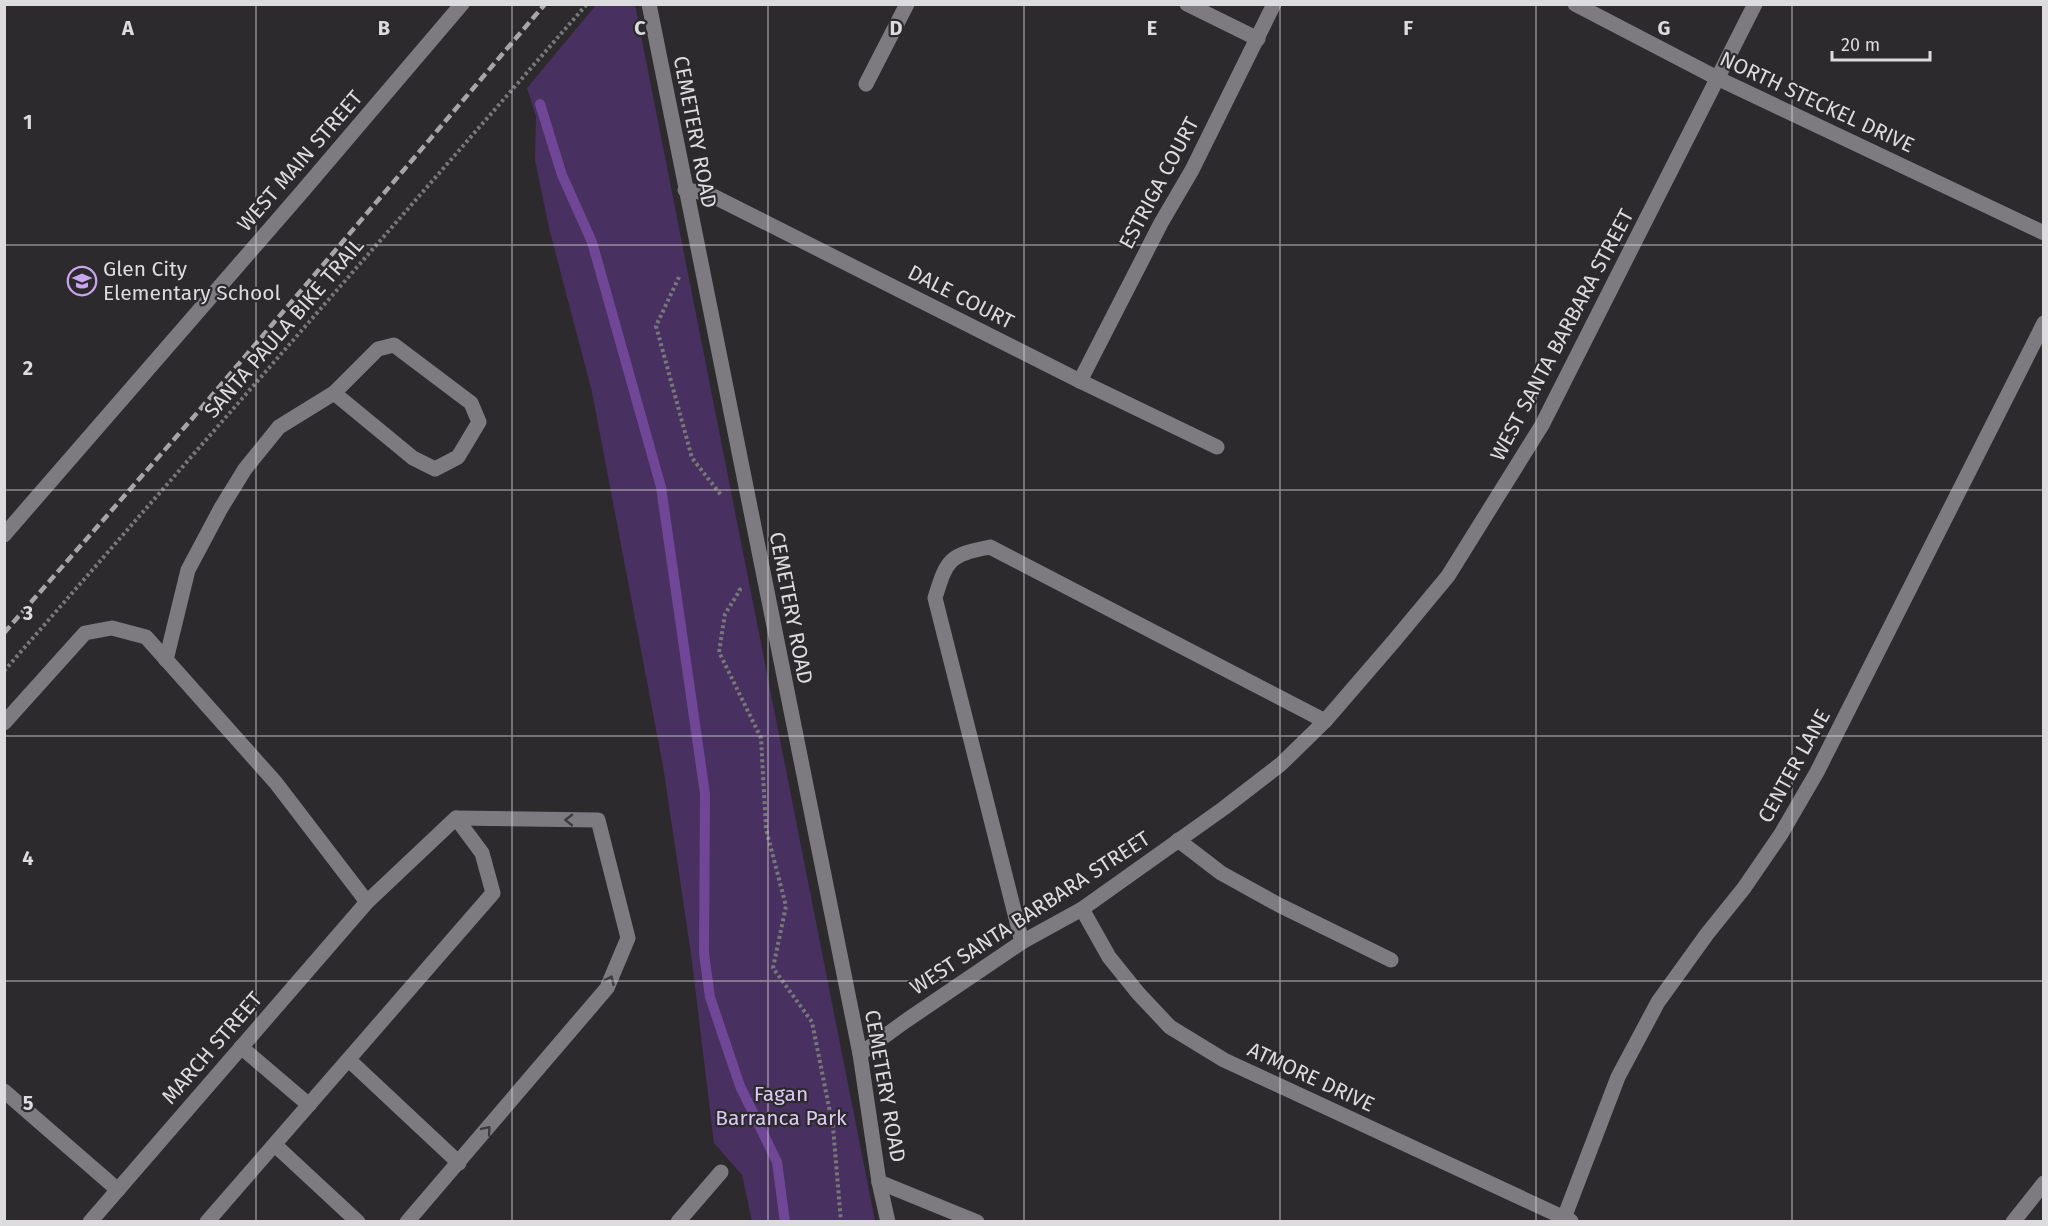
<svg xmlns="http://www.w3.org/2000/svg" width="2048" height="1226" font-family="'Fira Sans',sans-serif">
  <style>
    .green { fill: #483060 }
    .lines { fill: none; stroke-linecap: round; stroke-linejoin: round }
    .stream { stroke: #704796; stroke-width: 10 }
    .path { stroke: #787779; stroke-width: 4; stroke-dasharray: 3 3; stroke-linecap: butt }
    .minor { stroke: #7d7b7f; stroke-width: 15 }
    .rail { stroke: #a6a5a7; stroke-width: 4.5; stroke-dasharray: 9 4.5; stroke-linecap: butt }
    .oneway { stroke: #3c3a3d }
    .grid { fill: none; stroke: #dcdbdd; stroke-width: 1.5; stroke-opacity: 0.55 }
    .labels { text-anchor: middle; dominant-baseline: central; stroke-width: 4.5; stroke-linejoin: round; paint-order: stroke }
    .street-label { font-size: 21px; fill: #dcdbdd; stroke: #2c2a2d }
    .poi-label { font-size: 21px; fill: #dcdbdd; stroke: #2c2a2d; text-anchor: start }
    .park-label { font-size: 21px; fill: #dcc8f4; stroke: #2c2a2d }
    .grid-label { font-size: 20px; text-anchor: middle; font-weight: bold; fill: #dcdbdd; stroke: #2c2a2d; stroke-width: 4.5; stroke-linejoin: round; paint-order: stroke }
  </style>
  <rect width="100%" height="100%" fill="#2c2a2d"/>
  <path class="green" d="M596,5H635L875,1221H752L742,1175L714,1143L691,954L663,766L592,392L549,228L535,160L536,116L527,88Z"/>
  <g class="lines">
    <path class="stream" d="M540,104L562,175L592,242L661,487L705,794L704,954L710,997L740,1086L777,1162L785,1222"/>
    <g class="path">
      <path d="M679,277L656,326L692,458L721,495"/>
      <path d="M739,588L740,590L725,614L719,652L761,738L766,829L786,906L773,968L812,1022L833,1127L841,1222"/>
      <path d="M4,671L587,4"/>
    </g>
    <g class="minor">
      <path d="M649,4L860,1054L879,1182L888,1222"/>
      <path d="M1187,4L1258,39"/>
      <path d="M1575,4L1719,79L2044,233"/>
      <path d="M866,84L907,4"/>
      <path d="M685,190L707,193L1080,381L1217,447"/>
      <path d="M1080,381L1161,223L1192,170L1274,4"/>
      <path d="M4,535L301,193L462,4"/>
      <path d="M166,660L188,570L221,508L245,469L279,427L334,393L378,349L394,345L471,403L479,422L458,457L435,469L413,458L334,393"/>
      <path d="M4,723L85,633L112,628L146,637L276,783L367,902"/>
      <path d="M1178,840L1221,873L1279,905L1391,960"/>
      <path d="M1082,909L1109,957L1138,993L1170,1027L1224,1060L1571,1221"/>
      <path d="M1022,942L935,598C947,559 949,555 990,547L1325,721"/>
      <path d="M241,1047L309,1105"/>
      <path d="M860,1054L907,1020L1022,942L1082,909L1224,808L1281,764L1325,721L1394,641L1448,576L1542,425L1755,4"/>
      <path d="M349,1060L459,1163"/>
      <path d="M4,1091L118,1190"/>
      <path d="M275,1145L358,1222"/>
      <path d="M879,1182L977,1222"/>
      <path d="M1564,1218L1618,1077L1658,1002L1707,934L1744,888L1781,834L1817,772L2044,323"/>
      <path d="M90,1222L367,902L456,818L598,820L628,938L607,988L407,1222"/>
      <path d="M207,1222L493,893L482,853L456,818"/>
      <path d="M678,1222L721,1172"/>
      <path d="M2013,1222L2044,1183"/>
    </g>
    <path class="rail" d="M4,633L191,420L545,4"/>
  </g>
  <defs><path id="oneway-chevron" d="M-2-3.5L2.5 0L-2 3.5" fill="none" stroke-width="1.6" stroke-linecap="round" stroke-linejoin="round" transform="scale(1.5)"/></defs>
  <g class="oneway">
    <use href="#oneway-chevron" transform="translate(569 820) rotate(-179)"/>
    <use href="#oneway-chevron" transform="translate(610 980) rotate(-66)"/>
    <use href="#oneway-chevron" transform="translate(487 1130) rotate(-50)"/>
  </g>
  <path class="grid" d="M256,4V1222M512,4V1222M768,4V1222M1024,4V1222M1280,4V1222M1536,4V1222M1792,4V1222M4,245H2044M4,490H2044M4,736H2044M4,981H2044"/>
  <defs>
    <g id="school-ring" transform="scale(1.5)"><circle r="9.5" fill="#2c2a2d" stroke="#c8a5ee" stroke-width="1.5"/><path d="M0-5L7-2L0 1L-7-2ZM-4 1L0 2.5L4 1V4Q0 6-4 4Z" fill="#c8a5ee"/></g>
  </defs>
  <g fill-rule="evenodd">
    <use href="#school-ring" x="82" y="281"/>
  </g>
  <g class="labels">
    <g class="street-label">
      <text transform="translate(1817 102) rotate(25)">NORTH STECKEL DRIVE</text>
      <text transform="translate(695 132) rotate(79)">CEMETERY ROAD</text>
      <text transform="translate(300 161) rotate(-49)">WEST MAIN STREET</text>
      <text transform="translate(1159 183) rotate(-62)">ESTRIGA COURT</text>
      <text transform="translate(961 297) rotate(27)">DALE COURT</text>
      <text transform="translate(284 328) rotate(-49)">SANTA PAULA BIKE TRAIL</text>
      <text transform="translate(1562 335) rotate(-62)">WEST SANTA BARBARA STREET</text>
      <text transform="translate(791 608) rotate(79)">CEMETERY ROAD</text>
      <text transform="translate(1794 766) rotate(-61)">CENTER LANE</text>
      <text transform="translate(1030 913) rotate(-33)">WEST SANTA BARBARA STREET</text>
      <text transform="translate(212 1048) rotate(-49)">MARCH STREET</text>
      <text transform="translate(1311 1077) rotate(25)">ATMORE DRIVE</text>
      <text transform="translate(885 1086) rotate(80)">CEMETERY ROAD</text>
    </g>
    <g class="poi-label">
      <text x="103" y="269">Glen City<tspan x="103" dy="24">Elementary School</tspan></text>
    </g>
    <g class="park-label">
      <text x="781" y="1094">Fagan<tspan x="781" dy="24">Barranca Park</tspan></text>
    </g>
  </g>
  <g class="grid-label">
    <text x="128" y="35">A</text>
    <text x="384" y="35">B</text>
    <text x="640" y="35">C</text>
    <text x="896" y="35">D</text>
    <text x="1152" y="35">E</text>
    <text x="1408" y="35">F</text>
    <text x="1664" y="35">G</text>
    <text x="28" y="129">1</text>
    <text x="28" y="375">2</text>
    <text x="28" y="620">3</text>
    <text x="28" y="865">4</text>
    <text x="28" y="1110">5</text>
  </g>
  <rect width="2048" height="1226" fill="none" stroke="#dcdbdd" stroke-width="12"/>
  <path d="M1832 51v9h98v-9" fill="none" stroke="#dcdbdd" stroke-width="3"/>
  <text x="1841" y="51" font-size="18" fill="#dcdbdd" stroke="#2c2a2d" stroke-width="4.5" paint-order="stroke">20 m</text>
</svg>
